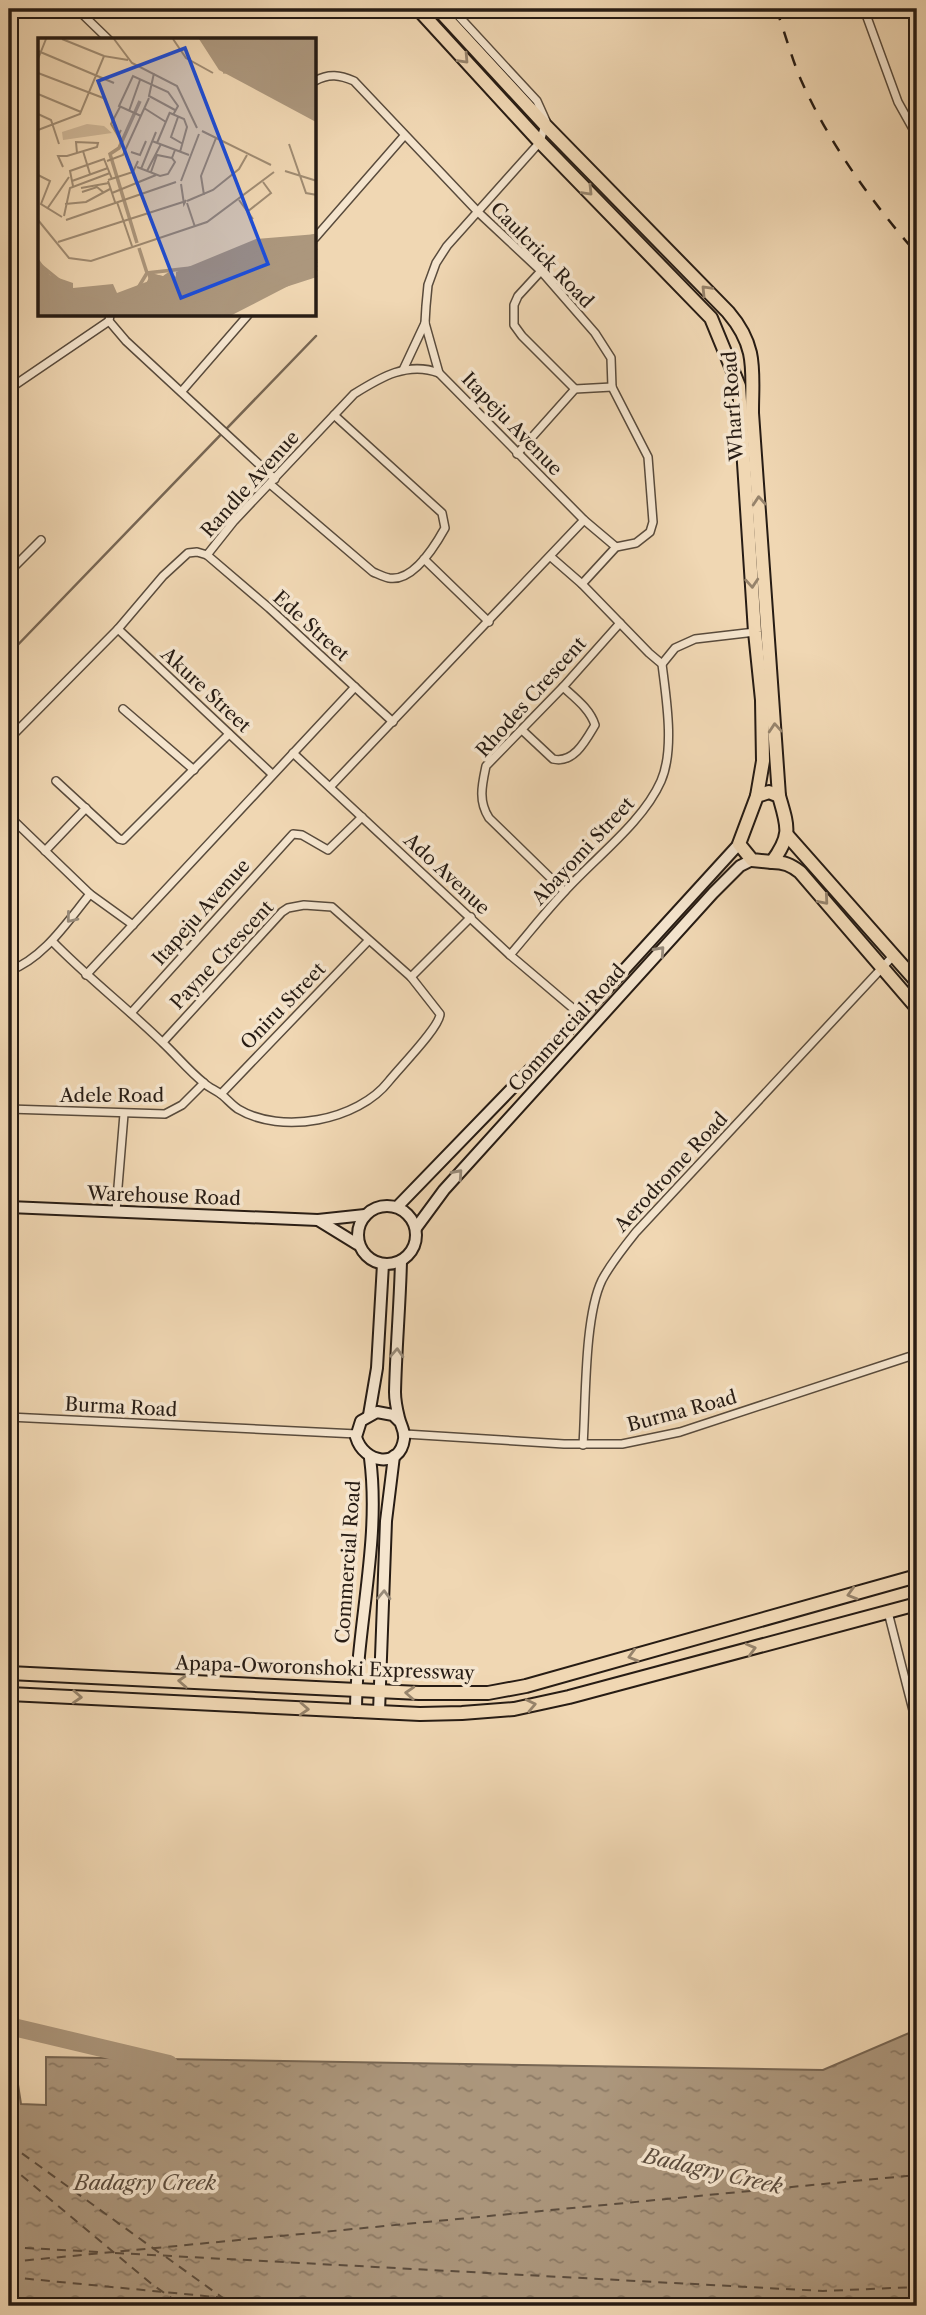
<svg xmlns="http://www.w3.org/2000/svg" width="926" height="2315" font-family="'Libre Caslon Text',serif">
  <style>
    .water { fill: url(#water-ripples); stroke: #776653; stroke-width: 2 }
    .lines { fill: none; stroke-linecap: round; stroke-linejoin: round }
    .stream { stroke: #776653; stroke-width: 2.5 }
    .river { stroke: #ac977d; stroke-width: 18 }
    .ferry { stroke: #5c4d3e; stroke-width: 2; stroke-dasharray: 9 7; stroke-linecap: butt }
    .street-casing { stroke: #594b3c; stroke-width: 10 }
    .secondary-casing { stroke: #271c14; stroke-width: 14 }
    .primary-casing { stroke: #271c14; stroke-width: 16 }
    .street { stroke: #f5e5ce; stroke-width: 7 }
    .secondary { stroke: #f5e5ce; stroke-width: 10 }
    .primary { stroke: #f0d7b3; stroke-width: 12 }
    .rail { stroke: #271c14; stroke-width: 2.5; stroke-dasharray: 12 12; stroke-linecap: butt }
    .oneway { stroke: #96836b }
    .oneway2 { stroke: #988b7a }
    .labels { text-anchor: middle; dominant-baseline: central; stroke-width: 7; stroke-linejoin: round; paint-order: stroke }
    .street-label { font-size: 19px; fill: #271c14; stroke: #f5e5ce }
    .water-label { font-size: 21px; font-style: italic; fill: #5c4d3e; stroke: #f5e5ce }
    .inset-river { fill: none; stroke: #ac977d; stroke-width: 3.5 }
    .inset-road { fill: none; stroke: #a08c73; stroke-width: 2 }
    .view { fill: #1d4ed8; fill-opacity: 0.15; stroke: #1d4ed8; stroke-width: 3.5 }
    .inset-edge { fill: none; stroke: #271c14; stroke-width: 3.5 }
  </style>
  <defs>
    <pattern id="water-ripples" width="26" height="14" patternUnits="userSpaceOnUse" patternTransform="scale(1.75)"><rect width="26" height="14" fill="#ac977d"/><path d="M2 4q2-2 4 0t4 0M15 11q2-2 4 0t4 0" fill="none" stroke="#8c7a65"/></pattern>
  </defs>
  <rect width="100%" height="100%" fill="#f0d7b3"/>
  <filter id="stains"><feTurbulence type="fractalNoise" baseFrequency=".00286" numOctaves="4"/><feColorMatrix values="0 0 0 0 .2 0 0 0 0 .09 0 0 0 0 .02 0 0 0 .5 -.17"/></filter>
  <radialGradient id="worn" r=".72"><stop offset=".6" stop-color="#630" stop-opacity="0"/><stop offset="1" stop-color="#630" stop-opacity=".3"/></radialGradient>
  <path class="water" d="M909,2033L917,2035V2306H9V2045L15,2065L21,2104L46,2105V2057L823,2070Z"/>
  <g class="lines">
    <path class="stream" d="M9,654L316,336"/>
    <path class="river" d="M9,2026L169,2064"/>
    <g class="ferry">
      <path d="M9,2144L161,2254"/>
      <path d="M9,2165L153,2285L183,2306"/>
      <path d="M9,2247L99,2252"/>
      <path d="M115,2253L823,2291L917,2287"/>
      <path d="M166,2257L234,2306"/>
      <path d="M9,2262L917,2175"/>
      <path d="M9,2277L308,2306"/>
    </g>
    <g class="street-casing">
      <g id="street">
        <path d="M77,9L109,40"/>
        <path d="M452,9L537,101L546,121L540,142L447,246L436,263L428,285L426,306L425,323L439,373L584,520L616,547"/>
        <path d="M864,9L898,102L917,136"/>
        <path d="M315,81C329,73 340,75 354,81L479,213L541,271L595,333L611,358L612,387L648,457L653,522L650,532L636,543L616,547L582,584"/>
        <path d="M9,194L10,195"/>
        <path d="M315,238L404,136"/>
        <path d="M541,271L518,296L514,305V325L522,336L575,389"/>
        <path d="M110,315L109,321L126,341L275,479"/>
        <path d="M403,370L425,323"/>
        <path d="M9,389L109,321"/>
        <path d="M182,391L248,315"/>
        <path d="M517,454L575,389L612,387"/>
        <path d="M270,484L373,572C378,574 384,577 389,578C413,582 435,546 445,528L442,513L334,415"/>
        <path d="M207,555L234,521L354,394C381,377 408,361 439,373"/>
        <path d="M424,559L489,622"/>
        <path d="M9,572L41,540"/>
        <path d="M118,629L272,774"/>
        <path d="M662,664L675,648L695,639L755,632"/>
        <path d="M123,709L194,770"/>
        <path d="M522,730L553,759C574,764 586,740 595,725C590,709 575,698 563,687"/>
        <path d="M9,739L118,629L163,576L188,553L197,552L207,555L269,608L393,722"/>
        <path d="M293,753L510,955L582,1016"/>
        <path d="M56,781L119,839L123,840L229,734"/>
        <path d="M330,787L584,520"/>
        <path d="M9,816L90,894L133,925"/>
        <path d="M45,851L86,808"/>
        <path d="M564,891L489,818C478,801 482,785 486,766L563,687L620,623"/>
        <path d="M52,941C87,977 126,1007 162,1042C176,1055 189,1071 204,1083C209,1088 216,1090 222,1095C227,1099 232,1105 238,1109C281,1135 358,1121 389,1081C399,1068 440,1027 440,1014L411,977L332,907L304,905L288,908L282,912L163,1042"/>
        <path d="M510,955C529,933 546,911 566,890C596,857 643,822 661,781C675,749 666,697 662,664L649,653L582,584L551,557"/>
        <path d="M9,971C44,958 67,922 90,894"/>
        <path d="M86,975L355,687"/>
        <path d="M411,977L471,917"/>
        <path d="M131,1013L293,834L302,835L328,850L362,817"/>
        <path d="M221,1094L368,941"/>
        <path d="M9,1109L165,1114L182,1105L204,1083"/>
        <path d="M116,1211L124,1114"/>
        <path d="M9,1417L357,1434"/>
        <path d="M405,1434L564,1444H622L680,1432L917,1354"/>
        <path d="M583,1445C586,1402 584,1317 602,1280C611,1263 624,1247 636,1232L894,955"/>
        <path d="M888,1612L917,1726"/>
      </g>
    </g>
    <g class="secondary-casing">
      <g id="secondary">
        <circle cx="387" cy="1235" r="29"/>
        <path d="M9,1207L318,1220L365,1215"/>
        <path d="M397,1207L582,1016L739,844"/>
        <path d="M318,1220L357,1244"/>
        <path d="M416,1228L444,1190L713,893L740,866L752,860"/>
        <path d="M369,1415L377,1368L383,1264"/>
        <path d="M399,1421L393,1415L377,1412L361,1421L356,1437C364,1464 400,1469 404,1439C405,1431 401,1426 399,1418C397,1410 395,1400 395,1392C396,1348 400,1304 401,1261"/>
        <path d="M356,1712C356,1627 381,1542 370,1458"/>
        <path d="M379,1712L386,1521L394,1456"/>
      </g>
    </g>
    <g class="primary-casing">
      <g id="primary">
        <path d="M418,9L540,142L711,318L739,386L755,632L762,700L763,761L757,796"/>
        <path d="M438,9L545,125L728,312C758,347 752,371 752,413L779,796"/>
        <path d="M769,792L779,796C788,827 792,835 772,862L752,860L739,844L757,796Z"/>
        <path d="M787,835L917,982"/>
        <path d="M772,862C784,862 791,865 800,872L917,1008"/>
        <path d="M9,1673L419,1693H488L526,1686L917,1576"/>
        <path d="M9,1694L420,1714L462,1713L514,1709L569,1697L917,1604"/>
      </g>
    </g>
    <use href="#street" class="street"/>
    <use href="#secondary" class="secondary"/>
    <use href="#primary" class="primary"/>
    <path class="rail" d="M776,9C785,32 791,57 801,80C830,145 871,201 917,254"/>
  </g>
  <defs><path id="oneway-chevron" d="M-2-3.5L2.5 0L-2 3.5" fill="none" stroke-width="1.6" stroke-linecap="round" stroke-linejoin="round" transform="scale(1.75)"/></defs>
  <g class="oneway">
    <use href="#oneway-chevron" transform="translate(464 59) rotate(47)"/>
    <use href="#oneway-chevron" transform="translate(588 191) rotate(46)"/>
    <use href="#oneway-chevron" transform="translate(706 290) rotate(-134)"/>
    <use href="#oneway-chevron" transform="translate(759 501) rotate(-94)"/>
    <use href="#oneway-chevron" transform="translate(752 583) rotate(86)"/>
    <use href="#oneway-chevron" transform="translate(775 728) rotate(-94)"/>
    <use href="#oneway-chevron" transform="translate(824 900) rotate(49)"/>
    <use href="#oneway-chevron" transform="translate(852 1594) rotate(164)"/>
    <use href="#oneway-chevron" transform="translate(751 1649) rotate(-15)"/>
    <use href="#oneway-chevron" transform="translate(633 1656) rotate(164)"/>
    <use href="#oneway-chevron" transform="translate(183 1681) rotate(-177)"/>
    <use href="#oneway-chevron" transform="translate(410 1693) rotate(-177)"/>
    <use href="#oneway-chevron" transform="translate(77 1697) rotate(3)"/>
    <use href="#oneway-chevron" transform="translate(531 1705) rotate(-12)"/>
    <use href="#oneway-chevron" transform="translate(304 1709) rotate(3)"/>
  </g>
  <g class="oneway2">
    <use href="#oneway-chevron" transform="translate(71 918) rotate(129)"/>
    <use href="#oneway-chevron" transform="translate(660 951) rotate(-48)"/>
    <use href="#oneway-chevron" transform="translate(458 1174) rotate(-48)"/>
    <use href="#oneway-chevron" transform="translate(397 1353) rotate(-87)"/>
    <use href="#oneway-chevron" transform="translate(384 1595) rotate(-88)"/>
  </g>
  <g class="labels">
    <g class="street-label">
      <text transform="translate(542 255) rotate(46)">Caulcrick Road</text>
      <text transform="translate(733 406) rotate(-94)">Wharf Road</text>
      <text transform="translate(512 424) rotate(46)">Itapeju Avenue</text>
      <text transform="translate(250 484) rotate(-48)">Randle Avenue</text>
      <text transform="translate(311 626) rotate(42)">Ede Street</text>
      <text transform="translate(206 690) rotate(43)">Akure Street</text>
      <text transform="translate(531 697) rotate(-48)">Rhodes Crescent</text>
      <text transform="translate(583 851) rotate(-47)">Abayomi Street</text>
      <text transform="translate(447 874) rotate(43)">Ado Avenue</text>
      <text transform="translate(201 912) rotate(-48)">Itapeju Avenue</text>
      <text transform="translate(222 955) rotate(-47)">Payne Crescent</text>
      <text transform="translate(283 1006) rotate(-46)">Oniru Street</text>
      <text transform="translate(567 1028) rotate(-48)">Commercial Road</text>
      <text x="112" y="1095">Adele Road</text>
      <text transform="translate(671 1172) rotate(-47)">Aerodrome Road</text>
      <text transform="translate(164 1196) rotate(2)">Warehouse Road</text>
      <text transform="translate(121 1407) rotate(3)">Burma Road</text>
      <text transform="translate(682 1411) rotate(-15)">Burma Road</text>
      <text transform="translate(348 1562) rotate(-86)">Commercial Road</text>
      <text transform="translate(325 1668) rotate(2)">Apapa-Oworonshoki Expressway</text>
    </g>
    <g class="water-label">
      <text transform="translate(713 2171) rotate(13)">Badagry Creek</text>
      <text x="145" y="2182">Badagry Creek</text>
    </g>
  </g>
  <g transform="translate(38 38)">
    <rect width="278" height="278" fill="#f0d7b3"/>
    <path d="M49,86L66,88L74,95L25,102L24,94Z" fill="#ceb798"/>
    <path d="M161,1H278V84L181,32ZM279,196L278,239L258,244L194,277H0V220L12,237L35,245V250L75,246L79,255L111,243L109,235L125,238L132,233L138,239V234L218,201Z" fill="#ac977d"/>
    <path class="inset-river" d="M234,1L268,22M211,32L279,25M186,33L198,1M185,34L279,23M99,205L72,116L81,110L102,63M101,210L109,235M0,225L32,251L83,267H110L229,211L279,197M0,230L20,251L81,272L97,267M218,234L279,210M246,236L279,223M0,237L20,255M114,238L117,260M115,238L150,277M0,240L23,268L13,277M129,241L161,249M0,242L18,265L0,277M5,244L33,277M0,247L19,273L72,270M14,247L51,270M159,247L279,204M0,249L9,261L0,267M12,250L35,277M100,250L109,235L153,230M160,251L279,221M20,254L59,277M187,258L279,227M24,259L40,277M69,260L85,263L107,252L114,237L216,264M188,264L279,231M196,264L279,237M163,265L258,225M102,266L144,252M106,266L128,260M148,266L206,239M95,269L212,264M124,277L143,268M135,277L158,267M154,277L183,266M160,277L185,267M181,277L240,250"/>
    <path class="inset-road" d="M24,1L66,18M76,1L94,25L139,48L159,90M135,1L148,20L175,35M0,13L76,45M0,21L8,1M0,35L68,61M116,35L111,58L137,72M0,56L43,74M82,69L73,86L80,98L83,92M106,70L128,84M91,73L102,42M132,75L146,81L149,89L142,114M0,76L13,82L21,106M103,78L81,68L95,38L130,54L140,68L135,77M140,79L133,99L145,106M0,92L42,76L66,18L90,22M164,93L233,127M114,103L151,117M119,105L132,74M251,106L268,155L279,157M45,113L52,136M93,114L102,117L108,103M69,123L85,117L111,60M25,129L20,118H29L59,109L60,105L38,104L39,115M99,129L122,138L130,136L137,124L134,120L137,112M103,131L118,94M109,133L123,106M247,133L279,143M113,134L119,117L134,120M0,137L12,143L3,166L24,179M70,142L95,134L100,123M34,143L70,130M70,143L77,164M143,143L161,96M143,146L146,166L148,162M35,148L32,133L66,121L74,141M43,150L71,145M44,154L59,149L65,154M74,155L118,137M166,157L163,138L178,100M201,162L215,181M149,163L175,152L201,131L209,117M79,164L94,208M149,165L157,189M27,166L48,164L72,151M9,171L31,139M209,174L233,155L225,144M26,178L32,150L72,135M0,182L31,220L53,223L169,184L236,134M28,182L138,144M20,204L145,164"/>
    <path class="view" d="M147,10L230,226L143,260L60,43Z"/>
    <rect width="278" height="278" class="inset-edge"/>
  </g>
  <rect width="926" height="2315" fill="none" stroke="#f0d7b3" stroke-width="35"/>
  <rect x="10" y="10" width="905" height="2294" fill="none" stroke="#271c14" stroke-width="3.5"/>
  <rect x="18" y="18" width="891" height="2280" fill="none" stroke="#271c14" stroke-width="2"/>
  <rect width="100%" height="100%" filter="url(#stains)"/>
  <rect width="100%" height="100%" fill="url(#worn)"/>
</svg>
